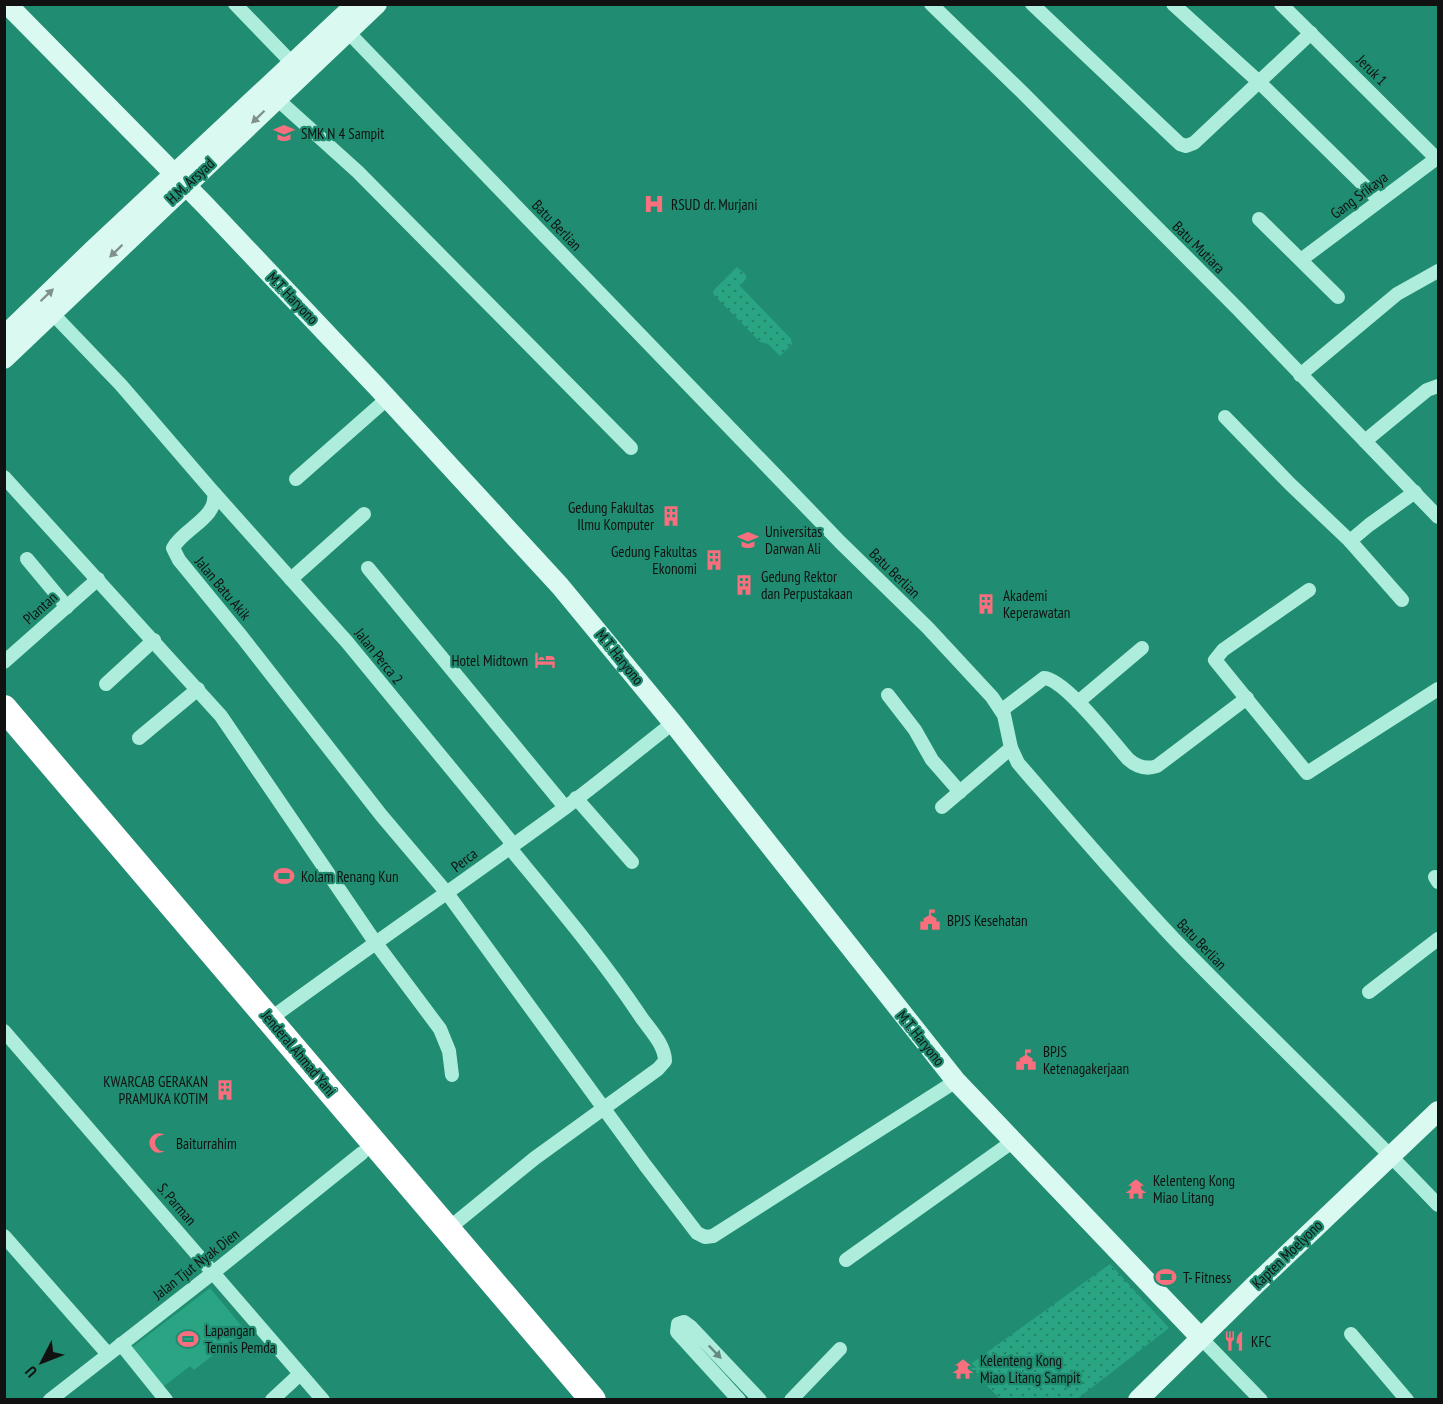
<svg xmlns="http://www.w3.org/2000/svg" width="1443" height="1404" font-family="'PT Sans Narrow',sans-serif">
  <style>
    .grass { fill: url(#grass-dots) }
    .pitch { fill: #2aa583 }
    .lines { fill: none; stroke-linecap: round; stroke-linejoin: round }
    .street { stroke: #aeecdb; stroke-width: 14 }
    .secondary { stroke: #daf9f1; stroke-width: 20 }
    .highway { stroke: #fff; stroke-width: 26 }
    .oneway { fill: #80918c }
    .oneway2 { fill: #678980 }
    .labels { text-anchor: middle; dominant-baseline: central; stroke-width: 4.5; stroke-linejoin: round; paint-order: stroke }
    .street-label { font-size: 15px; fill: #111; stroke: #208c71 }
    .poi-label { font-size: 15px; fill: #111; stroke: #208c71; text-anchor: start }
  </style>
  <defs>
    <pattern id="grass-dots" width="8" height="8" patternUnits="userSpaceOnUse" patternTransform="scale(1.5)"><rect width="8" height="8" fill="#2aa583"/><path d="M2 2h.1M6 6h.1" fill="none" stroke="#23856a" stroke-width="1.8" stroke-linecap="round"/></pattern>
  </defs>
  <rect width="100%" height="100%" fill="#208c71"/>
  <g class="grass">
    <path d="M737,267L746,275V279L740,286L791,339L792,344L780,356L768,344L760,342L714,295L713,291Z"/>
    <path d="M1110,1264L1169,1328L1077,1399H1000L968,1366Z"/>
  </g>
  <path class="pitch" d="M210,1288L245,1330L194,1370L190,1366L163,1387L131,1348Z"/>
  <g class="lines">
    <g class="street">
      <path d="M235,4L293,64"/>
      <path d="M931,4L1022,92L1238,309L1438,517"/>
      <path d="M1032,4L1180,144L1186,146L1194,143L1311,33"/>
      <path d="M1173,4L1259,82L1379,200"/>
      <path d="M1281,4L1438,160"/>
      <path d="M348,32L840,542L928,628L992,697L1004,715L1011,748L1018,763C1070,823 1121,883 1175,940C1262,1030 1353,1115 1438,1205"/>
      <path d="M277,99L358,172L631,448"/>
      <path d="M1259,219L1338,297"/>
      <path d="M1302,259L1437,158"/>
      <path d="M52,313L121,385L214,493C218,518 184,528 173,548L179,560L242,637L381,815L447,893L645,1165L697,1233L705,1237L713,1236L956,1081"/>
      <path d="M1300,375L1397,294L1438,271"/>
      <path d="M1225,417L1290,484L1350,541L1369,525L1415,492"/>
      <path d="M1365,441L1427,390L1438,386"/>
      <path d="M4,477L221,716L375,942L440,1029L449,1051L452,1075"/>
      <path d="M296,479L388,398"/>
      <path d="M214,493L347,642L513,844"/>
      <path d="M1350,541L1402,600"/>
      <path d="M27,559L67,607"/>
      <path d="M368,568L565,807"/>
      <path d="M291,579L364,514"/>
      <path d="M1309,590L1223,650L1215,660L1307,773L1438,689"/>
      <path d="M4,662L98,579"/>
      <path d="M106,684L154,640"/>
      <path d="M888,695L915,730L932,760L960,792"/>
      <path d="M1078,702L1142,648"/>
      <path d="M1002,710L1044,678C1065,679 1113,742 1128,759C1137,767 1146,770 1157,766L1247,698"/>
      <path d="M139,738L198,689"/>
      <path d="M576,798L632,862"/>
      <path d="M942,807L1011,748"/>
      <path d="M1435,877L1438,882"/>
      <path d="M1369,992L1438,939"/>
      <path d="M270,1019C368,947 468,879 566,807C602,780 637,751 673,723"/>
      <path d="M4,1031L323,1400"/>
      <path d="M448,1229L535,1158L658,1069L665,1061C665,1045 650,1030 641,1017C601,957 555,903 509,847"/>
      <path d="M4,1236L107,1353"/>
      <path d="M846,1260L1012,1142"/>
      <path d="M1351,1334L1407,1400"/>
      <path d="M1200,1337L1261,1400"/>
      <path d="M121,1344L166,1400"/>
      <path d="M50,1400L214,1272L362,1153"/>
      <path d="M272,1400L300,1374"/>
      <path d="M739,1400L677,1332L678,1324L684,1322L691,1327L760,1400"/>
      <path d="M791,1400L840,1349"/>
    </g>
    <g class="secondary">
      <path d="M7,4L205,205L378,388L560,586L673,723L956,1081L1200,1337"/>
      <path d="M4,336L94,249L356,4"/>
      <path d="M4,359L377,4"/>
      <path d="M1138,1400L1255,1285L1438,1111"/>
    </g>
    <path class="highway" d="M4,708L593,1400"/>
  </g>
  <defs><path id="oneway-solid" d="M-6-.8H1V-3.2L6.5 0L1 3.2V.8H-6Z" transform="scale(1.5)"/></defs>
  <g class="oneway">
    <use href="#oneway-solid" transform="translate(258 117) rotate(136)"/>
    <use href="#oneway-solid" transform="translate(116 251) rotate(136)"/>
    <use href="#oneway-solid" transform="translate(47 295) rotate(-44)"/>
  </g>
  <use class="oneway2" href="#oneway-solid" transform="translate(715 1352) rotate(46)"/>
  <defs>
    <g id="school-bare" transform="scale(1.62)"><path d="M0-5L7-2L0 1L-7-2ZM-4 1L0 2.5L4 1V4Q0 6-4 4Z" fill="#f96f7e" stroke="#208c71" stroke-width="2.5" paint-order="stroke"/></g>
    <g id="hospital-bare" transform="scale(1.62)"><path d="M-5-5h3v3.5h4V-5h3V5h-3V1.5h-4V5h-3Z" fill="#f96f7e" stroke="#208c71" stroke-width="2.5" paint-order="stroke"/></g>
    <g id="building-bare" transform="scale(1.62)"><path d="M-4-6H4V6H1V3H-1V6H-4ZM-2.5-4.3h1.7v1.8h-1.7ZM.8-4.3h1.7v1.8H.8ZM-2.5-1h1.7V.8h-1.7ZM.8-1h1.7V.8H.8Z" fill="#f96f7e" stroke="#208c71" stroke-width="2.5" paint-order="stroke"/></g>
    <g id="university-bare" transform="scale(1.62)"><path d="M0-5L7-2L0 1L-7-2ZM-4 1L0 2.5L4 1V4Q0 6-4 4Z" fill="#f96f7e" stroke="#208c71" stroke-width="2.5" paint-order="stroke"/></g>
    <g id="hotel-bare" transform="scale(1.62)"><path d="M-6-4.5h1.5V1H6V5H4.5V3h-9V5H-6ZM-4 0a1.8 1.8 0 1 1 3.6 0ZM.5 0V-2.5h3Q6-2.5 6 0Z" fill="#f96f7e" stroke="#208c71" stroke-width="2.5" paint-order="stroke"/></g>
    <g id="stadium-bare" transform="scale(1.62)"><path d="M0-5a6.5 5 0 1 0 0 10a6.5 5 0 1 0 0-10ZM-3.5-1.8h7v3.6h-7Z" fill="#f96f7e" stroke="#208c71" stroke-width="2.5" paint-order="stroke"/></g>
    <g id="civic-bare" transform="scale(1.62)"><path d="M-.6-6.5H3V-4.5H.6V-3L4-1V1h2V6H-6V1h2V-1L-.6-3ZM-1.2 2.5V6h2.4V2.5Z" fill="#f96f7e" stroke="#208c71" stroke-width="2.5" paint-order="stroke"/></g>
    <g id="mosque-bare" transform="scale(1.62)"><path d="M3.5-4.9A6 6 0 1 0 3.5 4.9A5 5 0 1 1 3.5-4.9Z" fill="#f96f7e" stroke="#208c71" stroke-width="2.5" paint-order="stroke"/></g>
    <g id="temple-bare" transform="scale(1.62)"><path d="M0-6L5-2H3V0L6.5 2.5H4V6H1.5V3h-3V6H-4V2.5H-6.5L-3 0V-2H-5Z" fill="#f96f7e" stroke="#208c71" stroke-width="2.5" paint-order="stroke"/></g>
    <g id="restaurant-bare" transform="scale(1.62)"><path d="M-5-6h1v4h1v-4h1v4h1v-4h1v5L-1.5 .5V6h-2V.5L-5-1ZM5-6V6H3V1.5H1.5Q1.5-4 5-6Z" fill="#f96f7e" stroke="#208c71" stroke-width="2.5" paint-order="stroke"/></g>
  </defs>
  <g fill-rule="evenodd">
    <use href="#school-bare" x="284" y="133"/>
    <use href="#hospital-bare" x="654" y="204"/>
    <use href="#building-bare" x="671" y="516"/>
    <use href="#university-bare" x="748" y="540"/>
    <use href="#building-bare" x="714" y="560"/>
    <use href="#building-bare" x="744" y="585"/>
    <use href="#building-bare" x="986" y="604"/>
    <use href="#hotel-bare" x="545" y="660"/>
    <use href="#stadium-bare" x="284" y="876"/>
    <use href="#civic-bare" x="930" y="920"/>
    <use href="#civic-bare" x="1026" y="1060"/>
    <use href="#building-bare" x="225" y="1090"/>
    <use href="#mosque-bare" x="159" y="1143"/>
    <use href="#temple-bare" x="1136" y="1189"/>
    <use href="#stadium-bare" x="1166" y="1277"/>
    <use href="#stadium-bare" x="188" y="1339"/>
    <use href="#restaurant-bare" x="1234" y="1341"/>
    <use href="#temple-bare" x="963" y="1369"/>
  </g>
  <g class="labels">
    <g class="street-label">
      <text transform="translate(1372 70) rotate(45)">Jeruk 1</text>
      <text transform="translate(190 181) rotate(-43)">H.M. Arsyad</text>
      <text transform="translate(1359 195) rotate(-37)">Gang Srikaya</text>
      <text transform="translate(557 225) rotate(46)">Batu Berlian</text>
      <text transform="translate(1199 247) rotate(45)">Batu Mutiara</text>
      <text transform="translate(293 298) rotate(46)">M.T. Haryono</text>
      <text transform="translate(895 573) rotate(44)">Batu Berlian</text>
      <text transform="translate(223 588) rotate(50)">Jalan Batu Akik</text>
      <text transform="translate(40 608) rotate(-42)">Plantan</text>
      <text transform="translate(379 656) rotate(51)">Jalan Perca 2</text>
      <text transform="translate(620 657) rotate(51)">M.T. Haryono</text>
      <text transform="translate(464 860) rotate(-37)">Perca</text>
      <text transform="translate(1202 944) rotate(46)">Batu Berlian</text>
      <text transform="translate(921 1038) rotate(51)">M.T. Haryono</text>
      <text transform="translate(299 1053) rotate(50)">Jenderal Ahmad Yani</text>
      <text transform="translate(177 1204) rotate(49)">S. Parman</text>
      <text transform="translate(1287 1254) rotate(-44)">Kapten Moelyono</text>
      <text transform="translate(196 1264) rotate(-38)">Jalan Tjut Nyak Dien</text>
    </g>
    <g class="poi-label">
      <text x="301" y="133">SMK N 4 Sampit</text>
      <text x="671" y="204">RSUD dr. Murjani</text>
      <text x="654" y="507" text-anchor="end">Gedung Fakultas<tspan x="654" dy="17">Ilmu Komputer</tspan></text>
      <text x="765" y="531">Universitas<tspan x="765" dy="17">Darwan Ali</tspan></text>
      <text x="697" y="551" text-anchor="end">Gedung Fakultas<tspan x="697" dy="17">Ekonomi</tspan></text>
      <text x="761" y="576">Gedung Rektor<tspan x="761" dy="17">dan Perpustakaan</tspan></text>
      <text x="1003" y="595">Akademi<tspan x="1003" dy="17">Keperawatan</tspan></text>
      <text x="528" y="660" text-anchor="end">Hotel Midtown</text>
      <text x="301" y="876">Kolam Renang Kun</text>
      <text x="947" y="920">BPJS Kesehatan</text>
      <text x="1043" y="1051">BPJS<tspan x="1043" dy="17">Ketenagakerjaan</tspan></text>
      <text x="208" y="1081" text-anchor="end">KWARCAB GERAKAN<tspan x="208" dy="17">PRAMUKA KOTIM</tspan></text>
      <text x="176" y="1143">Baiturrahim</text>
      <text x="1153" y="1180">Kelenteng Kong<tspan x="1153" dy="17">Miao Litang</tspan></text>
      <text x="1183" y="1277">T- Fitness</text>
      <text x="205" y="1330">Lapangan<tspan x="205" dy="17">Tennis Pemda</tspan></text>
      <text x="1251" y="1341">KFC</text>
      <text x="980" y="1360">Kelenteng Kong<tspan x="980" dy="17">Miao Litang Sampit</tspan></text>
    </g>
  </g>
  <rect width="1443" height="1404" fill="none" stroke="#111111" stroke-width="12"/>
  <g transform="translate(42 1362) rotate(228)" stroke="#208c71" stroke-width="4.5" paint-order="stroke">
  <path d="M0-4.5L10 22L0 15L-10 22Z" fill="#111111"/>
  <text y="-9" font-size="16" font-weight="bold" text-anchor="middle" fill="#111111">U</text>
  </g>
</svg>
